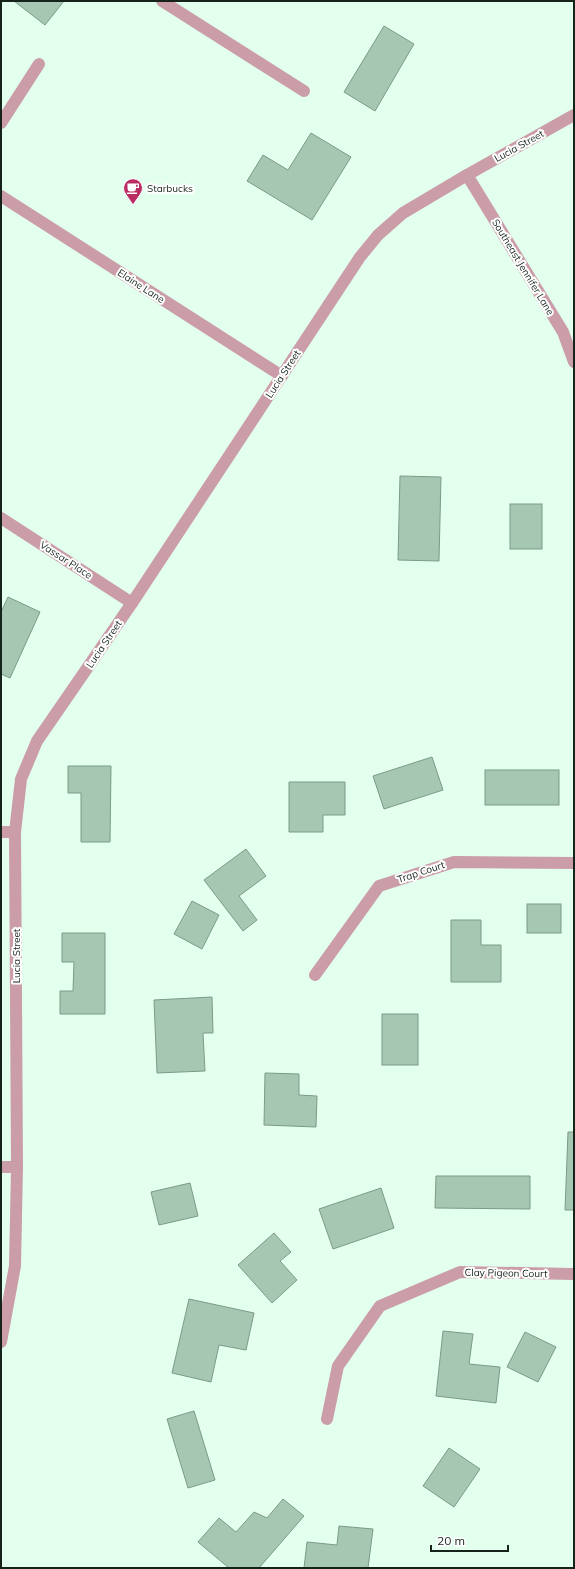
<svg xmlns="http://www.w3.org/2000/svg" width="575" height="1569" font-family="Mulish,sans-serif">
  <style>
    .building { fill: #a6c8b3; stroke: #7b9b88 }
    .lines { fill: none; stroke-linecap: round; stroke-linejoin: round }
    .minor { stroke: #ca9da8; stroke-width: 12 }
    .labels { text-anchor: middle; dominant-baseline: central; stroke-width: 4; stroke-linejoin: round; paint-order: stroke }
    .street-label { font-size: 10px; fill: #16231b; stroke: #fff }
    .poi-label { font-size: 10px; fill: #16231b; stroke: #fff; text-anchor: start }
  </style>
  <rect width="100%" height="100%" fill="#e3ffee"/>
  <g class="building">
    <path d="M14,1H64L45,25Z"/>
    <path d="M384,26L414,44L375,111L344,92Z"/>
    <path d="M311,133L351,157L312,220L247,181L263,155L288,170Z"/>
    <path d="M400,476L441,477L439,561L398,560Z"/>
    <rect x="510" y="504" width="32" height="45"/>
    <path d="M8,597L40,612L10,678L1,674V612Z"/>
    <path d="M432,757L443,790L384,809L373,776Z"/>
    <path d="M68,766H111L110,842H81V793H68Z"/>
    <rect x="485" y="770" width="74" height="35"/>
    <path d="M289,782H345V815H323V832H289Z"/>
    <path d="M246,849L266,876L239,896L257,920L243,931L204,880Z"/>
    <path d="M192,901L219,915L202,949L174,934Z"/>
    <rect x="527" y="904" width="34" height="29"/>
    <path d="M451,920H481V945H501V982H451Z"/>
    <path d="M62,933H105V1014H60V991H73L74,962H62Z"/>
    <path d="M212,997L213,1033H203L205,1071L157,1073L154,1000Z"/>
    <rect x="382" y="1014" width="36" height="51"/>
    <path d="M265,1073L299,1074V1095L317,1096L316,1127L264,1125Z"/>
    <path d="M568,1132H574V1210H565Z"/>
    <path d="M436,1176H530V1209L435,1208Z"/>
    <path d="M190,1183L198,1216L159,1225L151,1192Z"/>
    <path d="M381,1188L394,1228L333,1249L319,1209Z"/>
    <path d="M274,1233L291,1252L280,1261L297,1280L272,1303L238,1265Z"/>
    <path d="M189,1299L254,1313L246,1350L219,1345L211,1382L172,1373Z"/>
    <path d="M443,1331L473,1334L469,1364L500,1367L496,1403L436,1396Z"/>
    <path d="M525,1332L556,1347L538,1382L507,1367Z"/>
    <path d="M194,1411L215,1480L188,1488L167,1419Z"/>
    <path d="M449,1448L480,1469L454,1507L423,1486Z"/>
    <path d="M283,1499L304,1516L259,1568H229L198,1542L219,1518L236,1532L254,1512L267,1518Z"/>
    <path d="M339,1526L373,1529L368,1568H304L307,1542L337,1545Z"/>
  </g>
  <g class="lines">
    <g class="minor">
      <path d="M162,1L304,91"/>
      <path d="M1,123L39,64"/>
      <path d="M467,175L563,332L574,362"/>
      <path d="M1,196L282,376"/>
      <path d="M1,518L132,603"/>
      <path d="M1,832H15"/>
      <path d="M315,975L379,886L454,862L574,863"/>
      <path d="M1,1167H17"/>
      <path d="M1,1342L15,1266L17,1167L15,832L21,779L37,741L132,603L360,257L378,235L403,213L467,175L574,115"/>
      <path d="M327,1419L338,1366L380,1306L460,1272L574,1274"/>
    </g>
  </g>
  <defs>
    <g id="cafe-pin" transform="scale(1)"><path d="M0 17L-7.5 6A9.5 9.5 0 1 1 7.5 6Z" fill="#ba2d64" stroke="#fff"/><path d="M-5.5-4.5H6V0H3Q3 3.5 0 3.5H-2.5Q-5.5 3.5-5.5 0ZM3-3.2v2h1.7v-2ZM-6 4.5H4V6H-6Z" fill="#fff"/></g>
  </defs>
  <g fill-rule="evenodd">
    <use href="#cafe-pin" x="133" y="188"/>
  </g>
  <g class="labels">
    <g class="street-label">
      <text transform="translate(519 146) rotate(-29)">Lucia Street</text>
      <text transform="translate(523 267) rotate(59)">Southeast Jennifer Lane</text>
      <text transform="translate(141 286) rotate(33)">Elaine Lane</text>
      <text transform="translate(283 374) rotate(-57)">Lucia Street</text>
      <text transform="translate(66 560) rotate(33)">Vassar Place</text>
      <text transform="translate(104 644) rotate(-56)">Lucia Street</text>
      <text transform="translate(421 872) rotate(-18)">Trap Court</text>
      <text transform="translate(16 956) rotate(-90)">Lucia Street</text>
      <text transform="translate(506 1273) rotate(1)">Clay Pigeon Court</text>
    </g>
    <g class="poi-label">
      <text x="147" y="188">Starbucks</text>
    </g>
  </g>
  <rect width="575" height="1569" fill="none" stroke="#16231b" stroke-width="4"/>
  <path d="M431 1545v6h77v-6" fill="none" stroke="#16231b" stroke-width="2"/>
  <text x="437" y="1545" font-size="12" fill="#16231b" stroke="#ffffff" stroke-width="3" paint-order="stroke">20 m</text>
</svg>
